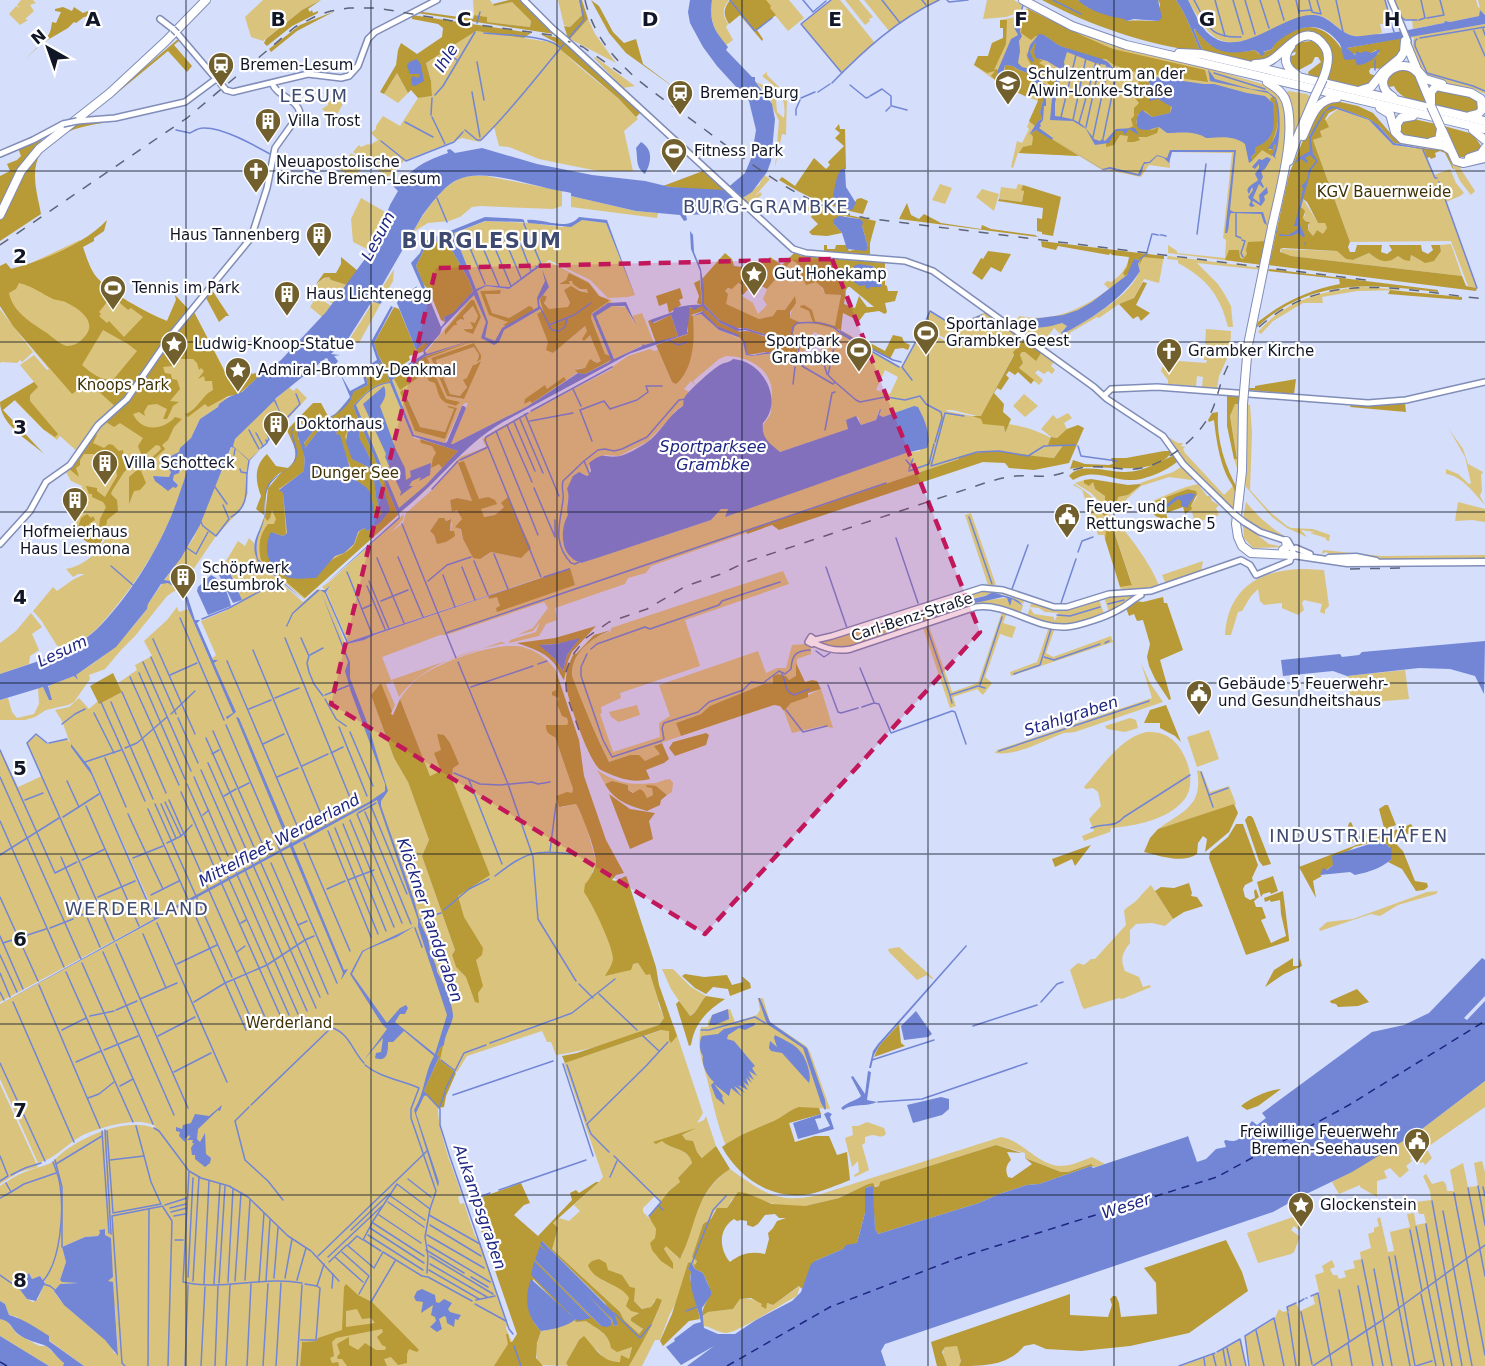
<svg xmlns="http://www.w3.org/2000/svg" width="1485" height="1366" font-family="'DejaVu Sans',sans-serif">
  <style>
    .green { fill: #dac37d; fill-rule: evenodd }
    .forest { fill: #b89a36; fill-rule: evenodd }
    .water { fill: #7286d5; fill-rule: evenodd }
    .lines { fill: none; stroke-linecap: round; stroke-linejoin: round }
    .stream { stroke: #7286d5; stroke-width: 1.5 }
    .ferry { stroke: #1f2682; stroke-width: 1.5; stroke-dasharray: 8 6; stroke-linecap: butt }
    .secondary-casing { stroke: #808db8; stroke-width: 8 }
    .primary-casing { stroke: #808db8; stroke-width: 9 }
    .highway-casing { stroke: #808db8; stroke-width: 10 }
    .secondary { stroke: #fff; stroke-width: 5 }
    .primary { stroke: #fff; stroke-width: 6 }
    .highway { stroke: #fff; stroke-width: 8 }
    .rail { stroke: #5e6479; stroke-width: 1.5; stroke-dasharray: 10 10; stroke-linecap: butt }
    .secondary-bridge-casing { stroke: #808db8; stroke-width: 8; stroke-linecap: butt }
    .highway-bridge-casing { stroke: #808db8; stroke-width: 10; stroke-linecap: butt }
    .secondary-bridge { stroke: #fff; stroke-width: 5 }
    .highway-bridge { stroke: #fff; stroke-width: 8 }
    .marked { fill: #c2185b; fill-opacity: 0.2; stroke: #c2185b; stroke-width: 4.5; stroke-dasharray: 12 8; stroke-linejoin: round }
    .grid { fill: none; stroke: #111626; stroke-width: 1.5; stroke-opacity: 0.55 }
    .labels { text-anchor: middle; dominant-baseline: central; stroke-width: 4.5; stroke-linejoin: round; paint-order: stroke }
    .poi-label { font-size: 15px; fill: #111626; stroke: #fff; text-anchor: start }
    .park-label { font-size: 15px; fill: #3f3207; stroke: #fff }
    .street-label { font-size: 15px; fill: #111626; stroke: #fff }
    .water-label { font-size: 16px; font-style: italic; fill: #1f2682; stroke: #fff }
    .quarter-label { font-size: 18px; letter-spacing: 1.5px; fill: #3f4a70; stroke: #fff }
    .district-label { font-size: 21px; font-weight: bold; letter-spacing: 1.5px; fill: #3f4a70; stroke: #fff }
    .grid-label { font-size: 20px; text-anchor: middle; font-weight: bold; fill: #111626; stroke: #fff; stroke-width: 4.5; stroke-linejoin: round; paint-order: stroke }
  </style>
  <rect width="100%" height="100%" fill="#d5defa"/>
  <g class="green">
    <path d="M21,0H33L36,3L30,5L34,11L25,19L28,20L20,25L9,14L16,6L20,8L17,5Z"/>
    <path d="M263,0H321L302,10L263,41L251,37L245,17Z"/>
    <path d="M473,0H490L494,6L512,2L531,21L530,27L486,22L487,17L474,15Z"/>
    <path d="M558,0H579L582,15L570,27L564,25Z"/>
    <path d="M712,0H729C722,9 722,14 728,24L726,27L733,40L726,45C714,30 709,20 712,0Z"/>
    <path d="M766,0H789L804,18L788,31L769,8Z"/>
    <path d="M831,0H840L875,43L852,62L841,73L801,24Z"/>
    <path d="M845,0H859L873,17L869,19L870,21L865,25Z"/>
    <path d="M864,0H941L920,10L889,31Z"/>
    <path d="M987,0H1014L1022,5L1020,12L1006,17L983,19Z"/>
    <path d="M1188,0H1385L1391,23L1380,24L1382,33C1373,35 1360,38 1350,35C1337,30 1330,16 1315,15C1308,15 1300,19 1293,21C1280,24 1271,32 1259,36C1216,53 1207,33 1188,0Z"/>
    <path d="M1394,0H1476L1478,7L1480,8L1478,0H1485V15L1481,11H1480L1479,16L1450,22L1445,21L1444,23L1413,29L1412,20L1402,19Z"/>
    <path d="M1027,8L1054,22L1115,46L1207,68L1266,85L1280,95L1286,108V150L1263,265L1168,253V245L1177,251V253L1225,258L1226,240L1223,238L1232,153L1172,152L1170,157V168L1149,165L1141,177L1107,170L1104,171L1079,156L1018,153L1013,168L1011,167L1017,141L1022,143L1029,129L1027,127L1038,101L1027,97L1034,93L1017,83L1019,76L1009,73L1004,87L974,65L978,56H988L992,43L1003,38V28H1000V20L1020,16Z"/>
    <path d="M588,19L595,34L616,63L570,39Z"/>
    <path d="M1485,24V94L1474,89L1432,80L1422,74L1412,47L1414,37L1409,39L1408,37Z"/>
    <path d="M476,31L557,43C579,73 615,90 638,119L624,131L633,171H598L573,166L539,159L509,147L499,146L494,127L480,142L462,138L404,161L388,177L353,152L359,145L361,147L368,144L370,145L378,140L371,133L376,129V126L383,116L400,126L418,98L432,96L431,81L426,63Z"/>
    <path d="M595,57L635,86L623,88L594,58Z"/>
    <path d="M767,72V75L787,95L786,135L782,134L775,168L779,121L770,102L772,100L766,90L764,91L756,82L772,89L778,96L776,100L777,112L784,118C787,96 778,89 762,76Z"/>
    <path d="M397,73L408,93L398,103L384,94Z"/>
    <path d="M342,91L346,98L338,113H327L322,109L328,105V100L334,102Z"/>
    <path d="M1288,91L1307,94L1310,97L1290,145V102L1287,93Z"/>
    <path d="M1338,109L1369,120L1393,145L1424,150L1434,175L1450,169L1456,183L1464,193L1460,196L1446,202L1477,288L1468,286L1451,241L1350,242L1313,140L1322,137L1320,131C1326,118 1328,117 1338,109Z"/>
    <path d="M351,153L365,163L354,178L340,170Z"/>
    <path d="M1485,160V162L1460,168L1475,191L1471,195L1460,181L1451,161Z"/>
    <path d="M764,175L770,179L755,196L760,192L762,194L751,207L742,199L759,185Z"/>
    <path d="M486,176L562,191V206L553,209L480,206L472,207L460,217L449,221L428,223L413,232C422,215 440,189 457,180C465,175 476,176 486,176Z"/>
    <path d="M940,184L952,188L945,204L932,200Z"/>
    <path d="M1018,184L1023,185L1021,190H1024L1022,202L999,199L1001,187L1016,189Z"/>
    <path d="M982,189L999,194L994,211L976,197Z"/>
    <path d="M571,196L636,211L658,213L657,218L571,207Z"/>
    <path d="M361,198L387,213L371,251L353,242L351,219Z"/>
    <path d="M1303,199L1318,223H1325L1327,228L1326,233L1323,235L1317,230L1313,236L1308,230L1309,221H1305L1303,218L1305,215L1301,207Z"/>
    <path d="M582,220L606,223L635,295L628,297L608,298L590,280L549,260L545,263L550,262L589,282L600,296L611,300V303L592,314L611,360L585,374L577,373L528,406L453,444H451L468,403H465L462,406L445,443L414,435L392,380L428,357L426,352L476,291L486,286L509,289L544,263L509,287L486,285L476,289L454,233L486,221L530,223L562,227L573,225ZM569,274L589,283L599,296L608,302L592,313L591,318L605,354L611,361L585,374L576,369L585,368L593,360L597,363L601,361V357L585,326L553,353L537,314L543,310L545,297L547,298L544,302L549,309L568,308L570,304L564,290L572,287L588,293V289H580L573,281L559,283L566,280ZM501,290L500,294H485L492,313L509,318L529,306L506,326L508,322L507,321L489,314L480,291ZM471,300L474,301L481,317L473,333L465,328L472,330L478,316L473,306L463,317V321L460,318L449,329L445,330ZM475,344L481,358L477,360L479,355L474,347L436,360L450,394L460,396C470,386 470,371 479,362L462,399L447,396L431,358ZM404,390L420,427L445,432L454,409L448,407L457,408L445,439L415,431Z"/>
    <path d="M80,240C84,251 88,265 95,275C109,293 147,313 167,321L176,300L175,295L189,310H193L236,393L223,399L238,395L219,404L218,407L200,419L191,438L179,452L169,477L154,476L162,487L178,485L173,479L174,475L181,471V468L177,462L178,457L182,454C192,466 184,479 180,493C164,541 136,585 102,623C91,636 76,645 61,652L41,620L33,611L53,587L57,591L74,579L85,574H78L73,577L66,569C83,566 99,553 106,537L104,536L100,542L71,530L82,503V486L71,481L66,472L80,454L60,436L57,440L43,429L13,399L34,382L20,365L34,355L47,370L49,369L13,326L0,306V266L6,263L11,269L29,264Z"/>
    <path d="M1451,244L1462,276L1291,256L1282,254L1280,249L1337,251L1346,259L1353,260L1369,253L1374,257L1394,259L1398,256L1404,260H1410L1411,255L1421,261L1441,251L1440,245Z"/>
    <path d="M1132,253L1164,256L1159,283L1144,279L1134,298L1119,304L1099,318L1097,317L1071,332L1065,338L1054,328L1041,345L1015,326L1019,316C1053,323 1082,309 1109,289L1104,284L1107,281L1111,282C1124,274 1126,266 1132,253ZM1140,268C1136,294 1084,322 1063,334L1062,331L1067,326L1062,323L1032,328L1026,326V323C1033,318 1039,320 1048,319C1058,317 1070,314 1079,310C1102,300 1118,280 1140,268Z"/>
    <path d="M1168,256L1262,268V270L1197,263L1218,284L1225,295L1231,306L1233,327H1228C1220,295 1207,279 1178,263V260L1167,259Z"/>
    <path d="M792,259C802,267 822,283 825,294H841L836,327L814,321L812,310L804,308L809,311L813,323C829,326 852,331 862,346L901,367L923,328L945,341L946,339L924,326L930,312L954,326L984,313L1023,341L1013,352L1014,354L981,417L952,410H947L946,411L972,416L1004,426L1005,433L1007,424C1023,426 1037,430 1051,438L1049,444H1063L1054,458L1029,456L959,459L746,531V533L651,566L646,573L628,578L625,584L555,608L557,620L546,624L539,636L509,643L510,640L536,632L540,622L533,631L517,635L533,628L548,608L544,602L446,635H440L382,657L391,680L501,642L506,643C467,651 423,664 399,697L393,681L386,684L395,705L392,711L381,684L371,695L394,758L408,782L429,840L422,856L455,950L452,955L456,967L465,976L458,895L489,875L452,779L453,768L430,776L400,699C405,691 411,684 418,678C439,662 497,641 523,647C537,651 548,659 556,671V680L568,723L567,725L562,726L555,737L573,789L572,793L557,797L562,807L576,804L585,822L597,865L592,872L616,955L608,975L626,971L633,964L638,963L646,974L650,973L659,1002L658,1003L664,1018L659,1025C626,1037 590,1051 556,1055L551,1042H547L542,1031L467,1056L457,1072L454,1071C447,1082 438,1096 438,1109C438,1133 454,1172 462,1195L458,1197L460,1204L464,1203L475,1236L481,1244L507,1325L506,1328L513,1345L507,1366H331L316,1341L302,1342L300,1366H84L17,1317L9,1315L5,1304L0,1301V1186C8,1181 16,1175 25,1172C33,1168 43,1167 51,1163C55,1160 58,1156 62,1153C83,1136 127,1117 154,1128L156,1127C142,1115 101,1127 85,1134C68,1142 56,1159 38,1163L0,1079V1004L157,919L88,765L70,744L91,774L154,919L0,1002V749L18,787L42,776L27,743L36,735L47,744L67,739L70,743L62,721L55,710L69,707L79,698L89,709L98,701L99,703L122,692L118,683L137,670L135,665L152,656L144,641L167,620L177,607L179,612L188,609L210,660L216,655L201,621L225,611L242,601L226,561L238,541L245,546L249,538L254,543L258,562L303,602L318,589L325,591L344,640L345,643C355,644 366,639 374,635L488,596L489,599L497,596L500,606L575,585L569,568L348,642L326,591L331,587L325,590L322,587L329,582L404,514L403,520L391,532L403,523L406,513L433,489L460,457L486,447L482,439L499,428L612,369V367L628,356L650,349L654,351L658,350L672,382L694,333L693,316L701,314L719,330L741,339L744,342L746,355C754,357 759,354 767,354C775,353 790,357 796,363L799,344L795,343L792,338L795,325L800,323L790,318C791,310 795,306 794,297L785,310L773,316L759,319L725,304L727,298L725,291L737,283L742,285V296L753,303L758,314L767,305L763,299L767,289ZM814,332L827,338L813,366L805,362L803,354ZM726,356C752,356 777,373 771,401C770,406 772,411 770,415C767,421 762,423 762,431C763,441 774,447 780,452L849,429L846,420L858,417L861,425L876,420L879,410H881L879,415L883,417L914,406L920,451L906,453L726,516L728,509H721L711,520L581,563C578,561 575,561 572,558C560,549 561,527 569,515C562,501 575,485 582,473L587,476L590,475L589,463L605,455L619,456L647,442L671,418L675,411L683,406L689,392L684,389L691,381L695,385L693,381L719,359ZM885,370L898,377L890,394L876,390ZM458,464L479,500L488,497L480,509L484,517L495,515L504,507L521,558L491,552L484,557L473,558L463,539L459,524L462,519L457,510L452,512L450,500L457,498L472,501ZM439,518L445,521L450,519L452,524L450,531L435,540L434,535L430,531ZM105,1229V1235L111,1238L103,1282L80,1283L102,1282L115,1308L118,1355L114,1353C111,1337 64,1312 54,1291L60,1284L79,1283L60,1280L66,1262L62,1247L85,1237L98,1236L100,1233L99,1230ZM30,1274L32,1279L40,1276L45,1282L38,1299L33,1302L27,1299L21,1290Z"/>
    <path d="M394,269L393,281L359,343L349,340Z"/>
    <path d="M329,277L331,280L347,285L333,304L314,291C316,284 322,278 329,277Z"/>
    <path d="M1363,287L1404,290L1357,291L1322,297L1323,303H1303L1273,321L1261,334L1258,332C1284,301 1323,290 1363,287Z"/>
    <path d="M317,296L331,306L322,317L310,307Z"/>
    <path d="M612,306L626,307L635,326L632,316L642,313L654,343L643,345L614,359L595,316Z"/>
    <path d="M0,309L33,352L22,362L20,360L17,363L2,362L0,363Z"/>
    <path d="M1206,329L1231,331L1230,352L1219,376L1217,388L1202,387L1203,377L1197,376L1196,386L1168,384V380L1161,371L1165,360L1206,363L1207,360H1204Z"/>
    <path d="M1022,352H1025L1035,360L1041,353L1043,354L1054,362L1051,366L1055,370L1052,374L1048,371L1044,374L1038,370L1035,373L1043,380L1039,385L1019,368L1023,363L1020,356Z"/>
    <path d="M380,362L388,378L411,434L414,438L463,452L429,487L304,599L258,559C250,523 280,496 294,464C299,450 301,433 304,418L318,422L322,421H320L317,415L321,413L324,421C341,413 353,397 368,385L366,368Z"/>
    <path d="M289,387L293,391L297,388L307,398L250,460L246,471L248,493L242,508L216,536L182,586L167,596L135,636L122,649L105,669L89,675L90,679L74,702L68,705L46,710L35,717L25,720H0V700L8,698L12,712L17,718L34,714L39,704L38,688L43,687L49,700L51,699L48,688L50,685L74,676L78,680L75,675C109,655 123,640 147,609L148,604L193,539L235,439L254,419Z"/>
    <path d="M1024,394L1038,406L1025,417L1013,406Z"/>
    <path d="M1235,403L1241,404L1239,474L1234,459L1237,458L1230,416Z"/>
    <path d="M1247,404L1250,405L1252,432L1250,490L1271,513L1287,526L1291,528L1313,529L1330,535L1329,541L1326,540V538L1310,533L1315,532L1301,530L1307,537L1287,528L1272,517L1246,487Z"/>
    <path d="M1068,413L1072,418L1064,423L1067,429L1057,438L1051,437L1041,429L1053,415L1057,419Z"/>
    <path d="M1449,429L1463,449L1468,464L1483,472L1485,469L1481,475L1482,490L1480,496L1485,505C1474,493 1462,476 1446,474V469L1458,474L1469,484L1471,483L1465,457Z"/>
    <path d="M1165,435L1178,443H1183L1181,446L1185,447L1183,449L1185,453L1224,495L1233,486L1236,491V513L1183,459Z"/>
    <path d="M1181,467L1193,478L1192,480L1169,477L1141,486L1116,509L1112,510L1108,507H1111L1118,497L1128,495L1141,485L1140,483L1173,472Z"/>
    <path d="M1084,480V483L1093,482L1095,489L1105,496L1106,502L1103,504L1117,520L1091,493L1075,483Z"/>
    <path d="M1074,484C1103,500 1148,555 1159,586L1142,592L1122,591L1120,587L1132,584L1109,517L1103,516L1107,520L1105,539L1104,535H1098L1082,490L1073,485Z"/>
    <path d="M1198,484L1207,496H1210L1212,501L1219,505L1216,508L1219,515L1195,523L1192,512L1188,511L1197,497L1193,490L1188,489L1148,507L1147,503C1164,497 1178,488 1198,484Z"/>
    <path d="M1246,502C1259,518 1273,530 1291,540L1264,532L1243,519Z"/>
    <path d="M1458,502L1485,509V522L1472,520L1455,521Z"/>
    <path d="M971,513L996,585H988L965,515Z"/>
    <path d="M1243,524L1269,544L1285,547L1253,548L1244,538Z"/>
    <path d="M1323,550L1381,556L1485,555V559L1434,558L1383,560L1333,556L1326,552L1322,554Z"/>
    <path d="M1203,561L1201,572L1166,584L1162,575Z"/>
    <path d="M1305,569L1324,570L1329,606L1325,610V614L1320,612L1322,604L1304,600L1302,603L1304,610L1298,615L1282,608V603L1264,605L1260,601L1258,589L1251,596L1242,611L1238,612L1231,635H1225C1228,587 1261,569 1305,569Z"/>
    <path d="M783,571L789,584L685,620L700,666L620,693L621,698L601,707L602,713L600,714L613,752L660,737L659,723L670,716L659,685L758,651L766,673L777,668H786L792,645L806,644L811,647V654L797,659L796,677L788,680L786,676L778,674L773,676V684H764L711,706L701,714L676,723L681,736L655,745L661,754L645,761L630,755L609,762C598,738 587,715 577,690C576,685 571,677 572,672C573,650 593,637 611,631V628Z"/>
    <path d="M988,588L1025,598L1023,604L1009,596L993,592C983,598 972,597 961,602L966,605L979,601L1006,598L1011,602L1012,599L1023,606L1020,614L1006,608L962,610L958,598Z"/>
    <path d="M1137,594L1119,608L1109,612L1104,597Z"/>
    <path d="M955,599L958,610L890,633L886,621ZM954,603L955,605L937,616H924V621L901,625L921,619V615L900,622L894,629L889,626L901,619L922,612L927,616C937,614 944,606 954,603Z"/>
    <path d="M1099,599L1104,614C1074,625 1060,628 1027,616L1030,608L1034,614L1054,617V621L1058,615V613L1045,612L1039,608L1030,607L1032,600L1052,607Z"/>
    <path d="M1002,612L1007,613L1003,623L1016,627L1012,638L1000,634L985,677L992,683L983,695L977,689L953,697L956,706L950,708L923,628L929,626L952,692L978,683Z"/>
    <path d="M31,613L42,627L32,634L39,650L30,656L29,664L0,674V643L16,631Z"/>
    <path d="M882,621L887,636L851,648L835,649L816,642Z"/>
    <path d="M1049,627L1055,628L1046,653L1053,657L1111,636L1113,642L1011,676L1010,672L1037,662Z"/>
    <path d="M1141,663L1150,683L1163,702L1075,732C1070,733 1065,732 1061,734C1041,742 1016,756 995,753L997,750L1152,698Z"/>
    <path d="M1405,670L1409,699L1350,704L1347,676Z"/>
    <path d="M821,689L833,728L822,726L792,733L784,711L791,703Z"/>
    <path d="M637,705L640,715L619,722L611,717L609,712Z"/>
    <path d="M1130,718L1136,720L1138,728L1125,732L1107,729L1105,726Z"/>
    <path d="M1209,730L1219,759L1197,767L1187,737Z"/>
    <path d="M1146,732C1153,732 1159,732 1165,735C1185,744 1199,782 1184,800C1168,820 1134,826 1111,828L1110,832L1084,841L1082,836L1094,831L1089,819L1101,806L1098,792L1093,788L1086,789L1084,787C1101,768 1120,738 1146,732Z"/>
    <path d="M597,770C618,784 631,785 656,783C660,782 665,779 670,779L673,783L672,792L667,795L656,786L652,788L653,795L647,798L628,790V785L612,781L605,784Z"/>
    <path d="M1197,770L1202,772L1210,792L1229,786L1236,804L1158,829C1181,812 1204,807 1197,770Z"/>
    <path d="M1151,885L1173,919L1165,926L1152,923L1136,924L1130,930V943C1122,953 1120,959 1125,971L1139,977L1143,987L1150,985L1151,987L1122,999L1119,998L1084,1009L1082,1006L1070,970L1078,963L1084,965L1091,959H1095L1126,925L1124,911C1127,906 1132,905 1136,901C1141,896 1145,890 1151,885Z"/>
    <path d="M1438,891L1436,894L1398,905L1380,916L1371,914L1320,931L1319,929L1327,922L1353,919L1427,892Z"/>
    <path d="M899,947L933,978L932,979L927,975L917,980L889,952L888,949Z"/>
    <path d="M662,969H673L691,987L706,996C700,1002 697,1013 689,1016L671,989Z"/>
    <path d="M763,998L770,1022L806,1046L810,1052L830,1109L815,1108L726,1146C718,1127 714,1107 709,1087C704,1063 696,1053 701,1027H708V1021L714,1014L730,1009L735,1022L757,1015L760,1010L758,999Z"/>
    <path d="M674,1026L703,1113L697,1123L704,1120L706,1116L716,1146L703,1158L697,1152L693,1142L686,1140L682,1135L693,1131L662,1141C673,1151 688,1147 692,1163L678,1178L680,1182L669,1191L661,1203L655,1196L643,1208V1212L652,1221L656,1229L655,1238L673,1263L664,1249L666,1245L678,1258L682,1256C691,1224 701,1188 730,1169C761,1191 777,1205 818,1195L1001,1137C1022,1140 1038,1165 1060,1166C1071,1166 1082,1161 1092,1157L1105,1164L1095,1167L1091,1164L1068,1172H1061L1025,1158V1153L996,1145L882,1181L880,1182L879,1186L866,1185L839,1198L805,1206L784,1207L761,1200L732,1199L727,1208L715,1210L711,1219L703,1224L692,1257L697,1261L669,1316L660,1340H655L642,1366H629L656,1316L662,1300L654,1301L651,1307L643,1309L634,1301L630,1287L622,1276L607,1270L602,1280L625,1291L639,1312L631,1321L643,1329L639,1334L624,1320L620,1312L552,1249L553,1223L559,1218L569,1221L580,1211L574,1205L599,1182L603,1177L564,1063Z"/>
    <path d="M1485,1081V1107L1426,1148L1432,1158L1425,1165L1423,1162L1420,1163L1414,1156L1410,1158L1412,1161L1406,1166L1409,1170L1400,1178L1390,1168L1384,1171L1387,1178L1377,1181V1197L1360,1187V1185L1339,1194L1332,1182L1418,1132Z"/>
    <path d="M0,1084L38,1167L19,1172L0,1184Z"/>
    <path d="M867,1122L884,1128L886,1134C881,1139 877,1135 872,1135L865,1137V1143L862,1145L869,1170L855,1177L854,1175L859,1172L858,1161L852,1167L845,1138L853,1135L852,1126H858Z"/>
    <path d="M1482,1161L1485,1172V1366H1250L1245,1337L1275,1318L1279,1309L1283,1312L1287,1311V1306L1296,1303L1300,1311L1315,1304L1313,1296L1319,1292L1315,1275L1324,1272L1322,1266L1332,1260L1335,1267L1330,1269L1333,1275H1337L1339,1279L1346,1277L1344,1271L1355,1268L1353,1261L1361,1259L1360,1252L1371,1248L1368,1234L1374,1232V1228L1379,1226L1377,1219L1380,1217L1388,1252L1394,1251L1390,1232L1410,1227L1407,1214L1414,1213L1416,1225L1426,1223L1424,1214H1419L1416,1202L1431,1200L1430,1191L1423,1176L1426,1174L1432,1184L1443,1181L1446,1184L1447,1191H1454L1450,1170L1463,1163L1468,1187L1478,1186L1474,1163Z"/>
    <path d="M1293,1217L1302,1228L1299,1230L1294,1226L1291,1230L1300,1237L1294,1252L1291,1254L1258,1263L1247,1233Z"/>
    <path d="M800,1286L797,1296C785,1302 735,1334 726,1333C718,1333 712,1327 704,1326L702,1316L708,1312L733,1309L740,1299C750,1298 764,1302 773,1305Z"/>
    <path d="M0,1319L6,1320L17,1334L39,1346H46L64,1363L63,1366H49L0,1336Z"/>
    <path d="M574,1320L576,1322L586,1320L602,1332L610,1340L632,1346L629,1359L614,1363L604,1358L597,1350L579,1340L566,1363L568,1366L540,1365C533,1354 537,1343 541,1331L553,1329Z"/>
    <path d="M1241,1339L1246,1366H1181L1217,1353Z"/>
    <path d="M949,1345L957,1346L961,1361L959,1366H947C944,1359 941,1354 945,1347Z"/>
  </g>
  <g class="forest">
    <path d="M321,0L308,9L310,12L312,10L313,13L318,11V13L292,26L267,46L264,43L266,39L302,10Z"/>
    <path d="M509,0H520L554,34L417,13L421,10L423,12L473,19L474,15L487,17V22L530,27L531,21L512,2L494,6L493,4Z"/>
    <path d="M579,0H582L588,19L570,39L568,38L564,26L570,27L582,15Z"/>
    <path d="M591,0L599,6L613,32L624,43L636,39L643,64L683,94L626,53L609,33Z"/>
    <path d="M730,0H766L771,6L770,8L776,15L757,30L763,39L762,41L740,15L729,24C723,14 723,10 730,0Z"/>
    <path d="M1042,0H1078L1087,7L1102,13L1124,18L1127,21C1137,20 1148,21 1158,21L1160,4L1158,0H1176C1188,17 1192,33 1201,52C1145,44 1091,26 1042,0Z"/>
    <path d="M63,7L72,11L74,7L83,13L88,11L90,16L84,17L76,23L74,22L68,28L44,42L25,59L41,44L39,42L41,39C51,38 51,28 52,22L56,23L61,12L55,11V9Z"/>
    <path d="M1028,9L1083,36L1113,49L1205,70L1208,82L1130,71L1114,65L1106,59H1099L1060,46L1044,35L1036,36L1031,40L1021,33L1023,14Z"/>
    <path d="M335,11L297,31L271,52L269,49L300,25Z"/>
    <path d="M412,15L531,33L524,38L476,31L426,63L431,81L432,96L418,98L411,90L408,93L397,73L384,94L380,92L396,65L398,50L401,43L417,54L442,37L443,28L438,24L412,19Z"/>
    <path d="M1000,20H1007L1006,44L994,70L997,69L998,74L1001,75L1005,70V65L1013,66L1016,69L1027,73C1032,81 1040,85 1045,93L1040,112L1042,119L1038,121L1035,126L1029,121L1038,101V96L1034,92L1027,97L1014,91L1019,76L1009,73L1004,87L991,76L995,71L987,73L974,65L978,56H988L992,43L1003,38V28H1000Z"/>
    <path d="M1307,27C1329,27 1338,44 1349,59H1371L1379,53L1376,50L1371,53L1353,54L1347,48L1401,38L1400,47L1403,50L1383,69L1371,68L1369,71L1370,74L1377,76C1363,93 1344,85 1325,80L1331,59L1311,35L1271,58L1253,62L1203,52L1194,30L1197,29C1208,52 1232,54 1255,50L1259,54L1272,49C1276,36 1295,30 1307,27Z"/>
    <path d="M540,34L559,38L641,112L636,117L619,99L560,49L557,43Z"/>
    <path d="M177,40H180L174,45L192,66L187,72L168,51L111,98L110,97Z"/>
    <path d="M1036,41L1037,43L1034,53L1040,60H1043L1039,63L1048,68L1052,77L1054,78L1057,73L1059,74L1053,89H1051L1043,74L1044,69L1038,71C1032,66 1025,59 1027,51V56L1033,61L1030,52Z"/>
    <path d="M1312,41C1328,49 1326,65 1319,79L1309,76L1308,72L1321,62L1318,57H1315L1312,63L1299,70L1292,67L1290,62L1291,56L1295,55L1296,52L1291,53V47L1300,42Z"/>
    <path d="M1397,69H1413L1429,106C1417,103 1399,98 1394,86L1389,87L1385,79Z"/>
    <path d="M1139,81L1150,82L1149,85L1145,87L1156,93L1158,99L1171,105L1170,113L1152,117L1145,111L1138,114L1136,123L1152,130L1159,127L1157,133L1147,137H1138L1140,140L1134,142H1127L1128,136L1120,135L1114,145L1106,147V144L1115,131H1123L1133,126L1131,119L1134,116V108L1139,103L1135,98L1136,93L1139,92L1138,86Z"/>
    <path d="M1435,89L1476,97L1480,109L1469,114L1434,106L1433,99Z"/>
    <path d="M1273,96C1284,114 1276,133 1269,150H1273L1272,147L1275,144L1276,147L1272,156L1262,150L1252,161L1250,158L1255,153L1256,147L1270,137C1272,126 1276,108 1270,99Z"/>
    <path d="M1336,101L1358,106L1373,113L1392,135L1401,141L1443,147L1446,150L1454,169H1453L1445,153L1440,151L1435,153L1436,157L1431,159L1430,157L1427,158L1424,150L1404,146L1438,150L1394,143L1380,127L1369,119L1339,108L1329,113L1325,119L1329,127L1320,131L1322,137L1313,140L1350,242L1348,247L1350,252H1355L1357,245H1382L1381,252L1387,254L1392,250L1389,245H1421L1422,251L1428,254L1433,250L1431,245H1440L1441,251L1434,261L1425,263L1411,255L1410,261L1404,260L1398,256C1387,265 1379,261 1369,253L1353,260L1346,259L1337,251L1283,248L1280,249V252L1291,256L1462,276L1466,286L1477,288L1476,291L1269,265L1289,174L1308,128L1322,105ZM1303,199L1307,202L1318,223H1325L1327,228L1323,234L1317,230L1313,236L1308,230V225L1310,222L1305,221L1303,218L1305,211L1301,207Z"/>
    <path d="M1409,118L1436,124L1438,136C1427,143 1408,139 1399,131L1401,120Z"/>
    <path d="M93,122L103,123C73,127 34,139 35,176C35,189 39,202 41,214L0,241V218L18,180L34,156L73,124Z"/>
    <path d="M839,124L840,129H845L846,169H844L838,179L834,201L843,208L850,210L857,199L861,198L868,201L863,214C832,208 806,197 779,180L782,177L795,186L814,158L826,169L830,165L828,162L844,146L835,138L840,133L835,129Z"/>
    <path d="M1444,126L1473,134L1483,149L1467,157H1459Z"/>
    <path d="M1036,130L1039,131L1079,156L1019,153L1023,147L1032,145L1033,137L1031,134Z"/>
    <path d="M41,138L42,140C23,160 12,180 0,205V176L10,171L7,164L17,160L21,156L18,148Z"/>
    <path d="M703,171H706L725,190H696L663,186Z"/>
    <path d="M1023,185L1061,197L1053,236L1042,234V232L1037,231V218L1042,219L1043,208L998,201L999,199L1022,202L1024,191L1021,190Z"/>
    <path d="M812,203L839,213L876,221L870,243V255L824,252V245H827V249H835L836,245H846L849,251L868,247L860,219L844,216L834,224L842,233L827,236L812,235L809,232L818,224L811,217L816,209L814,208L810,212L806,209Z"/>
    <path d="M907,203L911,215L919,219L924,214L941,223L981,229L982,225L991,229L1035,235L1038,237L899,219Z"/>
    <path d="M107,220L104,231L94,238V241L83,247C86,256 89,266 94,274C106,291 147,313 167,321L176,300L175,295L188,309L128,397L117,408L88,382L72,394L13,326L0,306V266L6,263L11,269C44,260 83,245 107,220ZM19,283C32,286 41,293 53,299C58,301 63,300 67,303C78,308 97,321 86,335C80,342 76,346 66,346C59,343 53,338 47,333C30,322 13,312 9,293L16,289ZM112,296L128,310L131,308L143,317L124,337L109,321L107,323L99,316L101,314L99,312ZM103,330L128,344L137,351L113,380C101,381 91,373 82,365Z"/>
    <path d="M449,235L454,244L450,247L469,280L473,291L453,314L444,317L445,322L441,320L429,290L423,284L416,266L427,243Z"/>
    <path d="M1041,241L1164,256V259L1143,257L1139,266L1140,260L1134,259L1130,272L1125,276L1123,273L1127,267L1129,257L1112,255L1110,253L1109,255L1058,246L1056,250L1042,247Z"/>
    <path d="M1267,241L1263,265L1225,260L1229,250H1239L1240,258L1243,259L1247,254L1246,250L1248,242Z"/>
    <path d="M988,251L1011,254L1001,272L991,267L982,280L972,273L981,258L983,259Z"/>
    <path d="M725,253L732,259L734,266L743,267L747,274L750,275L764,259L766,261L770,257L782,265L794,253L802,256L885,263V285L887,286L888,291H898L895,301L885,303L887,312L885,314L879,311L865,313L859,321L843,313L841,330L813,323L809,311L800,307V306L804,305L812,310L815,321L835,326L841,295L825,294L823,288L816,282L806,285L800,272L802,267L792,260L767,289L754,282L743,295L741,293L742,285L738,283L732,289L728,288L725,291L728,294L726,304L759,319L773,316L777,310H785L795,296L796,303L790,312V318L801,323L795,325L792,338L794,340L789,337L779,335L774,337L745,328H736L721,322L704,304L702,279ZM857,265L873,266L877,270L881,287H870L863,284ZM848,287H850L874,307H867L859,296L855,308L844,304L846,290Z"/>
    <path d="M341,257L358,271L347,285L331,280L329,277L324,278L316,284L324,273H336L341,264Z"/>
    <path d="M1269,269L1438,290V292C1370,284 1311,277 1256,328L1258,322C1283,302 1309,290 1340,284L1339,279L1268,271Z"/>
    <path d="M569,273L589,283L599,296L609,300L608,302L592,313L591,318L605,354L610,356L611,360L585,374L578,373L575,370L585,368L590,359L597,363L601,361L590,335L584,341L582,339L587,331L585,326L553,353L546,350L548,342L537,314L543,310L540,300L543,295L547,297L544,303L549,309L568,307L570,303L564,290L571,286L580,291L588,293L587,289H580L573,284L572,281H569L570,284H559L566,280Z"/>
    <path d="M700,280L702,305L720,323L740,332C750,328 762,337 773,339C781,339 785,338 793,341L794,344L799,345L796,357C787,360 777,353 767,352C760,352 755,355 747,354C744,332 734,338 718,327C712,323 709,317 703,313V311L691,315L693,316C695,337 694,369 676,384L672,382L656,345L688,334H683L688,332V308H698L701,305L697,303L699,296L694,283Z"/>
    <path d="M1143,282L1147,283L1136,305L1150,313L1141,321L1138,316L1133,319L1119,304L1134,298Z"/>
    <path d="M680,288L683,298L679,300L681,305L669,313L667,303L659,306L656,296Z"/>
    <path d="M212,290L229,316H226L219,322L206,298Z"/>
    <path d="M501,290L500,294H485L492,313L509,318L529,306L532,307L534,311L506,326L503,325L508,322L489,315L480,291Z"/>
    <path d="M1390,290L1462,297V300L1388,294Z"/>
    <path d="M471,300H474L481,317L473,334L465,331L464,329H472L473,327L470,322L475,323L478,316L473,306L463,316L464,320L460,319L456,322L457,325H454L445,335V330Z"/>
    <path d="M394,307L399,309L416,350L424,343L435,337L422,352L409,356L410,360L389,374L378,355L374,343Z"/>
    <path d="M194,312L225,372L245,362L252,374L263,371V373L238,395L228,396L208,407L205,404L188,417L185,414C198,410 201,396 213,390L212,381H205L204,376L198,379L204,371L201,368L199,370L197,363L193,359H181L177,356L174,357L172,366L163,367L165,373L171,374L172,379L177,380L180,389L170,401L179,402L173,406L167,419H163L167,409L157,404L148,405L144,412L145,416L139,412L133,414C141,432 163,431 175,417L182,419L174,427L168,440L162,445L165,449L141,471L146,483L140,490L134,491L129,504V477L157,453L161,449L160,446L156,445L138,461L137,458L141,454L138,446L143,438L120,423L114,427L106,422L100,427L99,426L128,401L172,337L185,324L184,321L188,316L190,317Z"/>
    <path d="M985,312L1043,354L1041,353L1036,361L1025,352H1022L1020,355L1023,363L1019,368L1034,380L1031,384L1018,372L1015,375L1009,371L1006,375L1009,378L1001,390L997,388L994,393L1004,404L1003,412L1011,419L1005,433L1004,426L983,424L981,419L972,416H981L1014,355L1013,352L1023,341L984,313Z"/>
    <path d="M671,315L678,336L656,343L648,321L650,320L654,323Z"/>
    <path d="M893,335L902,337L904,342L910,345L908,350L903,348L895,349L890,359L870,348L872,344L885,351Z"/>
    <path d="M476,340L427,358L446,399L460,402C454,407 458,406 450,404C438,401 439,393 435,383L429,381L425,373L400,390L394,379L424,357Z"/>
    <path d="M474,343L481,355V359L477,362L479,355L474,347L436,360L437,364L442,365L439,367L450,394L460,396L467,387L463,380L467,378L473,365H475L481,361L464,399L447,396L431,358Z"/>
    <path d="M380,362L385,368L390,382C372,384 364,394 353,406L398,515L305,598L261,560C258,547 259,535 268,524H274L276,519L272,510L270,518L267,521L265,517L268,488L282,472C265,481 265,498 264,515L256,509L261,496C255,480 254,466 267,454L276,466L288,468C303,455 292,444 287,430L313,403H321L329,418L324,420L320,413L318,415L320,421L304,418L306,420L322,425L332,419V417L352,397V392L368,385L364,370ZM342,418L366,450L384,491L388,505L380,523L367,531L364,528C356,533 358,538 354,545C348,554 335,555 326,565L272,532L283,536L286,533L283,493L279,489L304,471V452L298,438L299,425L307,422L315,429L304,444V449L318,431L330,429Z"/>
    <path d="M564,377L566,380L532,403L530,401L524,404L525,399L545,385L547,389Z"/>
    <path d="M1296,379L1294,394L1248,390V388H1255V386Z"/>
    <path d="M34,382L38,387L30,395V401L58,434L55,437L43,429L15,400L3,410L44,454C30,441 0,425 0,402Z"/>
    <path d="M403,389L420,427L445,432L454,409L447,407L449,406L457,408L445,439L415,431L400,392Z"/>
    <path d="M1227,395L1241,396V404H1235L1230,416L1237,459H1234L1227,426Z"/>
    <path d="M1405,403L1406,412L1350,407L1351,405Z"/>
    <path d="M1218,412C1216,439 1225,466 1238,490L1235,496C1236,487 1229,482 1226,474C1219,458 1216,438 1214,420L1209,422L1208,420L1212,413Z"/>
    <path d="M341,425L348,429L345,437L356,461L371,468C378,484 372,497 382,513L377,520L373,516C375,498 367,488 353,478L350,465L336,434Z"/>
    <path d="M1078,425L1084,428L1069,463L1034,470L1009,468L1005,463L983,462L779,530L772,525L747,534L746,531L959,459V457C995,445 1019,456 1054,458L1063,445H1048L1051,437L1057,438L1067,429Z"/>
    <path d="M97,429L95,433L97,435L93,443L104,448L109,444L113,445L119,451L123,450L125,462L133,460L135,463L124,472L112,491L111,494L117,500L118,511L107,520L106,527H104L102,531L104,536L100,544C92,545 84,542 80,535L70,533L67,530L68,528L74,531L77,530L81,518L87,514L91,518L93,516L95,520L90,523L86,529L89,534L98,536L100,519L106,507L103,502L92,497V494H89L86,486L97,488V491L105,497L117,476L116,468L111,466L114,461L107,459L106,465H103L94,454H84L80,460V465L76,468L79,477L69,469Z"/>
    <path d="M420,439L458,451L442,468L439,464L431,468L433,458L436,453L432,446L421,443Z"/>
    <path d="M1164,451H1173C1151,481 1101,461 1070,469L1073,460L1085,464L1109,465L1113,464L1111,458H1126Z"/>
    <path d="M1175,455L1177,462C1166,471 1144,481 1129,480C1108,479 1093,468 1073,480L1069,476C1080,462 1107,472 1123,472C1143,473 1159,461 1175,455Z"/>
    <path d="M464,461L479,499L488,497L495,500L497,504L481,509L484,517L495,515L504,507L501,503L508,497L531,548L521,558L491,552L480,559L473,558L463,539L461,529L455,527L462,519L457,510L452,512L450,500L457,498L472,501L458,463Z"/>
    <path d="M1091,479L1128,485L1140,484L1141,485L1128,495L1118,497L1116,505L1111,508L1105,500V496L1095,489L1093,482L1089,486L1084,483V480Z"/>
    <path d="M1188,489L1196,491L1197,494L1191,506L1192,509L1185,514L1183,507L1166,513L1168,521L1162,523L1160,518C1154,516 1147,510 1148,504Z"/>
    <path d="M1099,505L1109,517L1132,585L1120,587L1105,539L1107,520L1097,506Z"/>
    <path d="M439,518H444L446,521L451,519L450,531H454L455,536L446,542L437,544L434,535L430,531Z"/>
    <path d="M570,568L575,585L497,612L496,608L500,606L497,597L489,599L488,596Z"/>
    <path d="M1163,597L1164,603H1167L1183,650L1160,660L1171,699L1169,700L1155,679L1149,666L1147,657L1150,644L1143,620L1137,621L1134,614L1129,616L1126,608L1135,601L1143,602Z"/>
    <path d="M596,626L572,652L568,661L564,680C560,675 558,667 553,662C543,651 530,648 517,643L555,638ZM579,639L567,655L563,671L555,659L540,645L556,644Z"/>
    <path d="M611,630C594,637 573,650 572,672C571,677 576,684 577,689C587,714 597,738 609,762L630,755H639L645,761L660,754L654,746L662,743L669,759L664,763L646,770L650,779C631,784 616,777 601,770C590,765 567,698 566,685C565,673 569,663 574,653L576,654L594,635Z"/>
    <path d="M796,663L805,682L812,680L817,681L821,689L808,693V697L791,703L784,711L780,706L774,705L681,736L676,723L701,714L710,706L764,684H773V676L778,674L786,676L789,680L796,676Z"/>
    <path d="M556,671L579,740L584,776L606,840L624,873L616,875L612,880L615,881L626,876L627,878L656,967L659,985L677,1036L671,1043L669,1040V1031L661,1030L565,1063L562,1056L577,1053L659,1025L664,1018L650,974L646,975L638,963L633,964L631,970L605,976C608,971 612,965 613,959C613,946 592,903 584,892L585,884C589,881 595,869 596,863C597,854 582,813 576,804L559,807L556,796L567,792L572,793L573,789L555,737C548,734 546,732 546,725H567L568,723L567,718L562,716L557,704L559,698L552,695V692L556,690Z"/>
    <path d="M113,673L122,692L99,704L90,686Z"/>
    <path d="M381,683L392,711L391,714L393,715L400,699L430,776L441,771L434,753L441,750L437,734L444,735L450,743L459,764L453,768L452,779L490,875L458,896L464,917L483,948L482,955L476,960L483,986L478,993L479,1003L475,1002L466,977L456,967L452,955L455,950L422,856L429,840L408,782L394,758L371,695Z"/>
    <path d="M1166,705L1181,742L1175,736L1160,728V723H1144L1150,710Z"/>
    <path d="M706,733L709,735L706,745L675,756L669,748L673,742Z"/>
    <path d="M612,781L628,785V790L633,793L640,789L644,792L647,798L653,795L652,788L646,787L647,785L656,786L667,795L661,800L660,805L647,811C630,806 614,801 605,784Z"/>
    <path d="M609,794L630,809L655,813L649,821L653,839L630,849Z"/>
    <path d="M1234,804L1238,813L1229,832L1205,852L1207,839L1203,836L1198,843L1197,854C1182,864 1161,856 1144,852L1150,838L1158,829Z"/>
    <path d="M1385,805H1388L1396,825L1352,842L1350,837L1346,834L1349,823L1351,822L1358,837L1384,828L1379,809Z"/>
    <path d="M1248,816H1251L1253,818L1271,864L1263,866L1259,861L1245,820Z"/>
    <path d="M1236,824H1243L1258,865L1252,878L1253,881L1245,885L1243,889L1245,897L1250,900L1255,898L1254,891L1256,889L1259,897L1254,901L1256,907H1262L1266,918L1261,920L1271,943L1286,936L1281,914L1280,900L1271,902L1270,900L1265,902L1264,898L1283,891L1289,939V941L1246,955L1209,858L1210,852L1228,837Z"/>
    <path d="M1411,824L1414,829L1413,832L1398,837L1397,845L1403,851L1415,881L1427,883L1428,887L1424,890L1416,891L1402,869L1388,862L1391,860L1390,848L1382,840L1354,847L1334,861L1333,865L1320,875L1322,876L1313,881L1316,898L1299,867Z"/>
    <path d="M1091,845L1075,866L1072,859L1055,867L1052,859Z"/>
    <path d="M1273,876L1278,891L1271,894L1270,892L1263,894L1261,897L1257,882Z"/>
    <path d="M1189,883L1192,893L1191,896L1197,897L1203,906L1184,912L1173,919L1155,891L1161,887L1174,888Z"/>
    <path d="M1293,958V966H1299L1300,958L1302,966L1284,974L1265,987L1274,970Z"/>
    <path d="M685,974L704,977L727,975L732,985L743,982L742,977H743L750,983L751,988L730,996L728,989L713,987L706,994L695,988L682,976Z"/>
    <path d="M1357,989L1369,1002L1358,1006L1338,1007L1336,1004L1331,1003L1330,1001Z"/>
    <path d="M706,996L725,999C707,1011 695,1022 691,1045L689,1046L676,1004L679,1001L690,1016C697,1013 700,1002 706,996Z"/>
    <path d="M899,1024L901,1043L905,1046L874,1057L879,1046Z"/>
    <path d="M443,1046L440,1060L456,1073L446,1096L444,1107L439,1108L424,1091L439,1058L437,1055L440,1048Z"/>
    <path d="M1281,1089L1258,1106L1247,1110L1241,1106C1251,1098 1268,1090 1281,1089Z"/>
    <path d="M799,1107L819,1108L821,1114L789,1123L795,1142L815,1136H829L837,1155L847,1152L850,1180C837,1185 824,1191 810,1194C772,1201 739,1178 722,1147C738,1135 755,1129 774,1121C783,1117 789,1110 799,1107Z"/>
    <path d="M696,1128L682,1135L686,1140L693,1141L697,1152L702,1158L716,1146L730,1169C694,1192 697,1226 680,1259L666,1246L664,1249L673,1263V1269L661,1261L652,1250L650,1243L655,1238L656,1229L649,1217L669,1191L680,1182L678,1178L692,1163C688,1147 673,1151 662,1141L656,1144L653,1142Z"/>
    <path d="M996,1145L1022,1153L1007,1152L1011,1160C1006,1165 1005,1170 1008,1177L1012,1178L1032,1164L1025,1158L1061,1172H1068L1091,1164L1095,1167L1091,1166L1039,1184L1027,1185L999,1194L979,1203L878,1234L875,1228L872,1186L865,1188V1213L857,1243L815,1261L802,1289L799,1286L773,1305L767,1303L766,1309L761,1306L762,1304L751,1298L740,1299L733,1309L708,1312L702,1316C702,1306 709,1300 710,1292C710,1286 705,1278 703,1273L695,1269L693,1263L695,1265L697,1261L692,1257L703,1224L711,1219L717,1208H727L738,1192L746,1193L772,1204L805,1206L839,1198L866,1185L873,1183L875,1187L879,1186L880,1182L882,1181ZM775,1214L779,1218H786L777,1221L773,1228L768,1233L769,1239L765,1254C752,1251 741,1253 730,1262C719,1249 718,1229 734,1219L737,1221L741,1220L747,1221V1225L753,1227L758,1224L765,1215Z"/>
    <path d="M596,1182H599L553,1223L558,1228L552,1249L620,1312L624,1320L639,1334L643,1329L631,1321V1318L639,1313L631,1311L626,1306L629,1298C621,1283 594,1283 588,1265L592,1261L599,1259L606,1263L608,1270L622,1275L630,1287L635,1288L634,1301L642,1309L651,1307L657,1298L662,1300C654,1323 641,1345 629,1366H568L566,1363L579,1340L584,1336C594,1347 603,1363 620,1362L621,1355L629,1359L632,1347L617,1352L611,1348C609,1333 597,1329 586,1321L576,1322L574,1320L576,1319L590,1317L534,1262L569,1313L575,1318L573,1319L533,1279C531,1301 524,1314 541,1331L537,1343L536,1358L543,1366H494L508,1344L506,1334H508L510,1342H512L517,1334L471,1201L521,1183L530,1203L524,1205L514,1215L538,1236L572,1200L570,1193L576,1190L579,1193ZM542,1241L605,1303L618,1325L614,1326L612,1319L587,1292V1294L611,1320L612,1325L601,1326L535,1260L552,1258Z"/>
    <path d="M1226,1240L1242,1272L1248,1291L1189,1333L1130,1346L1081,1351L1046,1349L1034,1344L1024,1346C1008,1366 983,1366 959,1366L961,1361L957,1346L945,1347L942,1352L947,1366H937L931,1342L1070,1294V1315L1108,1317L1112,1305L1110,1299L1113,1296H1116L1119,1303L1121,1317L1157,1314L1156,1283L1144,1268Z"/>
    <path d="M691,1262L688,1269L691,1272L690,1278L700,1319L689,1321L663,1346L660,1341L672,1314L688,1263Z"/>
    <path d="M346,1284L358,1295L372,1302L419,1350L417,1352L409,1349L407,1354V1363L398,1365L391,1357L384,1359L387,1366H347L342,1359H338L337,1357L340,1353L337,1344L349,1337V1345L358,1350L365,1343L376,1350H385L386,1347L382,1345L377,1337L383,1332L382,1329L336,1338L332,1342L334,1356L330,1358L332,1363L338,1362L339,1366H300L302,1342L316,1341L318,1338L342,1330L344,1287ZM357,1309L362,1319L371,1318L375,1323L346,1327V1311Z"/>
  </g>
  <g class="water">
    <path d="M690,0H712C709,23 714,30 728,47L726,50L752,77H755V81L772,104L775,119L771,161L767,172L752,192L722,211L709,214L686,215L687,220L684,221L680,215L636,211L571,196V193L567,192C538,189 485,166 457,180C445,185 430,205 422,216L376,296L382,302L380,304L372,301L348,339L331,354L340,355L334,356L338,361L334,367H329L328,359L326,358L275,399L284,421L274,401L235,439L233,446L249,460L260,450L249,461L235,448L231,447L200,525L181,558L164,580L175,582L178,586L176,588L168,583L161,584L148,604L147,609L116,647L76,675L78,680L74,676L48,686L52,700H49L43,687L0,700V674L45,659L48,657L51,651L54,654C71,649 89,638 101,625C135,589 165,539 180,492C184,479 192,465 182,454L178,457L177,462L181,468L179,473L174,475L173,480L178,485L176,488L173,487L168,491L155,481L153,476L169,477L171,472L166,465L167,458L179,452L180,448L191,438L200,419L218,407L219,404L229,397L242,392L258,377L281,360L326,312L373,248L390,205L398,191L390,183L401,184C413,166 428,160 448,153L447,150L450,149L455,153L482,148L537,164L592,175L645,181L670,187L725,190L745,173L755,149L753,148L756,130L749,101L717,66L703,47L690,23L688,12Z"/>
    <path d="M1078,0H1158L1162,18L1158,21L1134,19L1127,21C1122,17 1119,19 1113,17C1102,14 1086,9 1078,0Z"/>
    <path d="M1176,0H1188C1194,11 1200,27 1210,35C1242,60 1282,13 1314,15C1331,16 1338,33 1354,36C1363,37 1372,34 1381,34C1402,32 1422,27 1444,23L1445,21L1450,22L1479,16L1480,10L1485,15V24L1347,48L1355,55L1357,51L1360,53L1366,51L1371,53L1380,49C1378,57 1367,65 1357,65L1355,59L1345,60C1341,54 1343,48 1339,43C1320,20 1302,25 1281,39C1276,43 1275,43 1272,49L1263,52L1265,53L1262,56L1255,50C1225,56 1213,52 1195,29L1194,30L1203,52H1201C1192,33 1188,17 1176,0Z"/>
    <path d="M1021,22L1020,32L1022,36L1019,41L1020,51L1018,63L1022,67L1030,69L1037,79L1046,85V106H1044L1043,120L1040,124L1041,126L1039,128L1053,138L1052,140L1036,130L1029,135L1038,121L1042,119L1040,112L1045,93C1040,85 1032,81 1027,73L1017,69L1013,66L1005,65L1003,74L999,75L997,72L1011,39L1018,35L1013,25Z"/>
    <path d="M1039,34L1044,35L1060,46L1102,59L1108,62L1117,73L1132,77L1130,80L1114,77L1107,71L1106,65L1095,63L1067,52L1064,62L1065,68L1061,76L1055,103V116C1076,119 1082,121 1094,139L1100,141L1102,139L1105,141L1116,129L1135,128L1139,135L1129,129L1125,135L1123,131H1116L1109,143L1095,145L1086,129L1073,121L1050,120L1053,87L1060,69L1047,61L1036,58L1034,53L1036,41L1030,52L1034,61L1032,62L1027,56L1030,45Z"/>
    <path d="M417,59L421,65L424,81L415,86L412,85L411,79L413,76L418,78L420,74H410L407,66L409,62Z"/>
    <path d="M1208,69L1215,79L1251,89L1267,91L1276,98C1282,112 1280,143 1275,156L1276,159L1272,155L1276,147L1275,144L1273,147V150L1268,148C1280,134 1280,116 1275,99L1268,93L1210,81Z"/>
    <path d="M1141,75L1204,84H1214L1247,93L1265,96L1273,103C1274,122 1278,138 1256,147L1255,153L1251,157L1252,161L1249,163L1245,144C1235,136 1221,137 1209,138C1203,138 1205,136 1200,135C1189,131 1177,133 1167,133L1159,127C1150,129 1147,132 1138,128C1135,120 1137,115 1142,110L1152,117L1170,113L1172,107L1158,99L1149,101V99L1157,95L1152,91H1143V88L1150,84L1148,81L1139,80V76Z"/>
    <path d="M1330,106L1337,107L1369,119L1378,125L1394,143L1439,151L1393,145L1369,120L1334,108L1326,111L1311,138L1313,154L1318,161L1311,170L1299,214L1300,225L1305,236L1303,237L1298,233L1291,236H1280L1278,234L1288,235L1297,230L1298,226H1294C1296,222 1302,195 1303,188L1301,186C1306,182 1309,178 1308,171L1316,161L1310,155L1305,158L1308,161L1307,163L1301,159L1294,164L1298,158L1310,151L1309,137L1323,113Z"/>
    <path d="M1056,140L1102,169L1110,167L1138,174L1144,162H1149L1157,155L1167,158L1170,150H1236L1230,210L1234,212H1263L1267,225L1277,231V233L1264,223L1261,214L1231,213C1228,219 1230,227 1227,233H1225L1234,152H1172L1169,163L1164,158L1157,156L1150,163L1144,164L1141,175L1139,176L1110,169L1103,170Z"/>
    <path d="M641,142C654,150 651,163 645,174C635,167 638,158 636,148Z"/>
    <path d="M1267,157L1271,159L1265,169L1261,171L1263,177L1261,181L1264,187L1263,188L1259,184L1253,198L1260,203L1259,195L1267,187L1268,193L1264,196L1265,200L1261,206L1253,201L1252,203L1255,206L1251,207L1249,205L1251,201L1248,197L1253,190L1252,187L1249,194C1244,187 1253,185 1258,180L1255,174L1259,168V164L1255,169L1252,167L1259,159L1262,160Z"/>
    <path d="M841,169H845L846,187L856,203L852,210L845,209L836,204L834,205L832,202C834,194 835,178 841,169Z"/>
    <path d="M839,216L860,219L863,222L862,226L868,247L866,251L847,249L842,233L834,224L833,220Z"/>
    <path d="M485,217L522,219L524,220L525,225L523,222L485,221L454,233L476,289L486,285L509,287L536,267L535,265L537,266L541,263L542,265L509,289L486,286L477,291L488,322L485,337L495,341L502,328L538,307L537,298L545,281L542,269L549,287L539,300L540,309L504,330L499,342L494,345L481,338L486,322L474,295L442,328L440,334L425,351L427,354L476,339L426,356L392,380L414,435L445,443L447,442L462,406H464L466,408L451,444H453L528,406L578,373L585,374L609,362L611,360L592,314L608,303L626,302L636,325L625,306H612L596,316L614,359L642,346L643,344L644,345L678,336L671,315L652,323L650,320L673,312L674,308C684,306 692,304 702,305L700,271L691,249L690,231L693,235L694,252L701,269L704,289V304L719,320L740,329L745,328L774,337L779,335L789,337L800,345L799,353L802,355V359L798,354L796,363C790,358 776,353 767,354C759,354 754,357 746,355L742,338L746,343L747,354L754,355L768,352L794,359L797,356L799,345L787,338H772L745,330L737,331L720,323L707,310L703,312L717,326L739,335L738,337L719,330L701,314L692,316L706,310L702,306L694,310L690,307L687,334L629,354L503,422C462,446 436,485 399,513L400,518L398,520L322,587L399,517L353,406C365,394 372,384 390,382L385,368L380,363L364,370L368,385L353,392C352,406 333,418 321,422L304,418L295,425L292,432C293,438 296,444 297,450C299,469 277,472 269,486C264,494 266,505 265,514C263,533 253,536 258,559L303,600L258,562C249,542 259,535 264,518C266,506 262,492 270,482C277,474 290,470 294,461C300,449 286,435 294,426C304,413 310,421 322,421L337,413L350,397L340,373L350,391L365,383L361,370L377,360L371,342L391,306L393,307L374,343L378,355L389,376L424,354L423,351L429,343L424,345L426,343H424L416,350L397,303L401,294H407V288L412,290L417,286L416,290L425,295L411,263L420,253L425,241ZM449,235L454,243L450,247L469,280L473,291L453,313L444,317L445,322L441,327L416,266L427,243L432,241L434,243ZM390,383L412,436L458,451L426,485L399,508L356,405C365,394 374,385 390,383Z"/>
    <path d="M579,217L607,220L635,296L606,223L582,220L571,227L528,223L527,220C543,218 567,232 579,217Z"/>
    <path d="M1134,259L1140,260L1138,264L1140,271C1122,300 1092,318 1063,334L1061,333L1067,326L1062,323C1052,326 1036,330 1026,326V323L1032,319L1063,315L1078,310L1092,302L1127,275Z"/>
    <path d="M859,264L873,266L881,278V287H870L869,289L866,288L865,285L860,286L851,280L850,275L854,266Z"/>
    <path d="M733,359C763,361 784,400 763,423C761,438 769,443 780,452L848,429L846,420L856,416L861,425L876,420L880,409L881,410L879,415L883,417L914,406L918,407C924,418 932,436 927,448L906,453L725,517L728,509H721L711,520L597,558L581,563C578,561 574,561 572,558C560,549 561,527 568,515C565,506 571,498 567,489L573,476L579,472L587,476L589,475L591,471L589,463C605,450 604,459 620,456C628,454 638,448 646,443C661,433 668,415 683,406C684,403 683,399 685,397C688,391 714,368 720,365C725,362 729,363 733,359Z"/>
    <path d="M384,386C387,394 385,399 380,406L396,450L405,468L406,480L411,477L410,471L431,463L430,475L419,481L421,477L412,481L409,486H413L400,496L401,492L385,457L386,454L363,404Z"/>
    <path d="M345,416L355,422L359,429V438L366,450L384,491L390,510L380,523L367,531L364,528L358,532L354,544L344,553L335,556L316,578C308,578 294,580 287,577C268,567 262,551 271,532L283,536L287,533L283,493L279,490L304,471C304,466 305,460 304,455C302,443 289,429 307,422L315,429L304,443L305,448L318,431L330,429ZM340,425L348,429L346,442L352,459L370,468C378,484 372,497 382,513L377,519L373,516L374,508L370,492L366,487L353,478L340,435L336,434Z"/>
    <path d="M1190,493L1195,494C1195,499 1188,502 1188,508L1181,506V501L1178,499L1163,511L1155,505H1166L1175,497Z"/>
    <path d="M225,568H228L242,600L233,603L218,573Z"/>
    <path d="M211,575C223,581 228,593 231,606L208,615L197,591L198,587Z"/>
    <path d="M544,577L374,635L364,640L347,644L325,593L320,590L293,614L287,627L286,626L292,613L317,590H325L330,586L326,592L348,642Z"/>
    <path d="M321,592L350,662V678L368,725L388,791L381,801V806L414,900L420,922L428,939L430,950L433,953C432,961 437,964 437,972C443,980 454,1008 453,1017C451,1026 445,1034 444,1045L440,1048L437,1055L439,1057L424,1091L428,1095L424,1096L416,1113L439,1182L438,1187L414,1110C425,1093 424,1073 434,1056L404,1031L393,1042H388C388,1051 388,1063 375,1058L376,1053L381,1052L383,1038L364,1060L387,1029L382,1024L350,974L362,951L366,949L415,926L397,937L366,950L363,952L352,974L387,1023L400,1008L406,1005L408,1008L405,1014H400L395,1022L435,1054L447,1015L418,927V920L377,800L293,846L344,970L348,969L341,980L343,973L290,847L0,1004L154,919L91,774L71,747V744L90,768L155,917L289,845L236,717L239,718L292,843L369,802L385,791V784L351,692L345,671L348,662Z"/>
    <path d="M993,592C1004,597 1017,596 1023,606L1012,599L1010,606L1007,598L1003,597L966,605L960,602L985,596Z"/>
    <path d="M184,593L188,598L195,620H200L197,623L213,660H218L214,663L236,712L227,719L226,717L233,713L188,609Z"/>
    <path d="M954,603L956,604C952,614 934,618 924,616V621L920,620L900,625L920,619L921,615L900,622L893,629L891,626H888L901,619L922,611L927,616C937,614 944,606 954,603Z"/>
    <path d="M580,638L567,655L563,671L555,659L539,645L556,644Z"/>
    <path d="M1485,641L1484,694L1475,676L1450,669L1419,668L1347,676L1333,671L1283,676L1281,660L1340,654L1342,657L1359,655L1362,652Z"/>
    <path d="M1382,840L1390,848L1392,846L1391,860C1379,869 1369,872 1355,875L1350,872L1320,875L1323,868L1327,870L1333,865L1332,856Z"/>
    <path d="M966,945L967,946L879,1046L874,1055L871,1068H869L873,1051L878,1044Z"/>
    <path d="M1482,958L1485,960V996L1464,1018L1467,1020L1485,1001V1081L1418,1132L1352,1172L1302,1196L1293,1198L1291,1202L1273,1212L885,1344L881,1351L886,1366H687L714,1346L681,1365L666,1347L675,1341L674,1339L694,1324L701,1322C698,1306 688,1288 691,1272L688,1269L691,1262L695,1269L703,1273L711,1291V1295L702,1308L704,1328L718,1334H735L756,1320L792,1301L801,1292L811,1264L815,1261L843,1249L846,1245L857,1243L865,1213V1188L872,1186L873,1187L875,1228L878,1234L979,1203L999,1194L1027,1185L1039,1184L1091,1166L1093,1168L1186,1137L1188,1136L1197,1162L1206,1159L1216,1149L1226,1147L1224,1141L1226,1140C1242,1145 1244,1131 1252,1121L1257,1125L1266,1118L1262,1113L1372,1032L1404,1025L1429,1013Z"/>
    <path d="M758,998H760L770,1022L807,1048L825,1100L826,1109L825,1110L821,1103L803,1048L767,1024Z"/>
    <path d="M728,1009L729,1019L715,1025H709L712,1015Z"/>
    <path d="M916,1011L932,1034L928,1037L904,1040L901,1026Z"/>
    <path d="M751,1023H755V1025L745,1030L739,1028L728,1035L727,1039L734,1041L755,1066L752,1068L757,1076L749,1071L754,1080L748,1076L752,1083L746,1078L749,1086L743,1082L748,1090L738,1085L745,1093L734,1086L742,1097L731,1088L729,1096L714,1084L723,1096L722,1098L725,1105L716,1098L711,1085L714,1082C707,1076 701,1064 703,1056C699,1050 699,1042 702,1036L718,1034L724,1029Z"/>
    <path d="M775,1035C790,1043 801,1046 807,1064C809,1071 811,1076 809,1083L782,1053L771,1051L769,1048L770,1041L777,1047L774,1038Z"/>
    <path d="M868,1071L871,1072L867,1100L877,1102C867,1107 852,1103 843,1110L841,1108C847,1102 858,1100 861,1096L851,1077L853,1076L865,1094Z"/>
    <path d="M941,1097L949,1099V1109L942,1115L913,1123L907,1105Z"/>
    <path d="M222,1105L220,1111L218,1110L198,1129L197,1139L200,1142L205,1133L206,1154L211,1158L210,1163L205,1167L195,1159V1155H192L191,1148L194,1143H192L193,1140H187L190,1137L189,1135L185,1139V1142L179,1136L180,1132L176,1131V1127L182,1129L183,1125L191,1123L195,1114L209,1116Z"/>
    <path d="M828,1112L832,1114L830,1117L834,1129L798,1139L793,1123L821,1114V1118L815,1119L819,1130L830,1126L824,1114Z"/>
    <path d="M105,1229V1235L111,1238L113,1277L108,1281L113,1282L118,1356L105,1340L64,1305L54,1291L60,1284L79,1283L62,1282L60,1280L66,1262L62,1247L85,1237L98,1236L100,1233L99,1230Z"/>
    <path d="M542,1241L614,1313L618,1325L614,1326L612,1319L588,1295L611,1320L612,1325L607,1327L601,1326L535,1260L540,1246L547,1252L540,1244Z"/>
    <path d="M534,1261L591,1318L578,1321L576,1319C566,1327 554,1329 541,1331C526,1316 524,1298 531,1279L574,1318L531,1275Z"/>
    <path d="M29,1273L32,1279L40,1276L45,1283L36,1301L27,1299L21,1291L24,1279Z"/>
    <path d="M422,1289L435,1295L436,1302L439,1303L444,1299L452,1303L448,1309L450,1312L461,1315L458,1320L455,1319L454,1327L447,1323L446,1317L444,1316L439,1319L442,1329L437,1332L430,1327L436,1321L435,1317L431,1315L433,1305L421,1313L423,1302L416,1301L414,1297L417,1291Z"/>
    <path d="M0,1301L5,1304L9,1315C23,1319 37,1328 49,1336V1341L84,1366H63L64,1363C58,1359 52,1349 46,1346C37,1342 27,1341 18,1334C11,1328 11,1321 0,1319Z"/>
    <path d="M0,1336L49,1366H0Z"/>
  </g>
  <g class="lines">
    <g class="stream">
      <path d="M730,0L755,31L772,18"/>
      <path d="M803,0L813,12L826,1"/>
      <path d="M831,0L801,24L841,72"/>
      <path d="M882,0L900,23"/>
      <path d="M922,0L926,5"/>
      <path d="M947,0L949,2L968,0"/>
      <path d="M1053,0L1081,14"/>
      <path d="M1194,0C1208,25 1208,38 1241,37"/>
      <path d="M1215,0L1225,36"/>
      <path d="M1233,0L1243,34"/>
      <path d="M1245,0L1255,34"/>
      <path d="M1260,0L1269,28"/>
      <path d="M1278,0L1284,20"/>
      <path d="M1296,0L1299,13"/>
      <path d="M1309,0L1312,12L1321,14L1317,0"/>
      <path d="M1336,0L1343,32"/>
      <path d="M1385,0L1394,32"/>
      <path d="M1299,11L1312,10"/>
      <path d="M1021,12L1023,5"/>
      <path d="M1401,17L1405,20H1417"/>
      <path d="M1427,18L1444,15L1440,0"/>
      <path d="M1419,20L1425,18L1421,0"/>
      <path d="M1020,21L1021,15"/>
      <path d="M477,23L480,12"/>
      <path d="M1483,29L1485,35"/>
      <path d="M1474,31L1485,56"/>
      <path d="M484,33C501,35 551,35 560,48"/>
      <path d="M569,38L584,20L580,0"/>
      <path d="M1420,38L1485,27"/>
      <path d="M1417,39L1415,41V46L1427,73L1473,86L1485,91"/>
      <path d="M444,51L457,60"/>
      <path d="M477,62L484,100"/>
      <path d="M1375,70V60"/>
      <path d="M1214,73L1265,89"/>
      <path d="M832,83C863,51 898,19 939,0"/>
      <path d="M850,85L866,98L869,97"/>
      <path d="M472,92L480,137"/>
      <path d="M818,92L830,84"/>
      <path d="M435,95L443,86L475,32"/>
      <path d="M870,96L882,89L891,96V106"/>
      <path d="M801,98L815,92"/>
      <path d="M892,106L907,110"/>
      <path d="M886,111L890,107"/>
      <path d="M431,115L432,98"/>
      <path d="M796,115V109L800,100"/>
      <path d="M432,117L445,144"/>
      <path d="M1061,117L1076,55"/>
      <path d="M1073,120L1086,58"/>
      <path d="M405,122L433,137"/>
      <path d="M1079,123L1096,62"/>
      <path d="M1086,127L1100,63"/>
      <path d="M176,130L190,133C194,131 198,128 203,128C222,127 254,145 270,154"/>
      <path d="M465,130L477,140H481C511,111 537,76 564,44"/>
      <path d="M1093,137L1107,72"/>
      <path d="M1103,139L1116,76"/>
      <path d="M381,141L406,161L454,142L463,132"/>
      <path d="M1423,150L1435,178H1437"/>
      <path d="M278,158L322,175"/>
      <path d="M332,178L337,180L345,173L354,178"/>
      <path d="M1439,182L1477,288"/>
      <path d="M437,198L447,222"/>
      <path d="M1236,213V236L1241,238"/>
      <path d="M524,224L541,264"/>
      <path d="M1153,234L1158,235"/>
      <path d="M1197,234L1206,164"/>
      <path d="M1160,235H1161"/>
      <path d="M1162,235L1166,236"/>
      <path d="M505,240L521,278"/>
      <path d="M519,240L531,271"/>
      <path d="M1242,240L1245,241L1241,253L1243,257"/>
      <path d="M492,241L511,286"/>
      <path d="M481,243L499,286"/>
      <path d="M1305,243V244"/>
      <path d="M470,248L485,284"/>
      <path d="M1147,252L1152,234"/>
      <path d="M1140,259L1147,254"/>
      <path d="M540,307L549,325L574,315L591,303"/>
      <path d="M924,325L930,311L951,324"/>
      <path d="M549,326L552,330L559,331L565,327L567,319"/>
      <path d="M955,326L982,315"/>
      <path d="M840,331L860,343"/>
      <path d="M840,333L899,367"/>
      <path d="M791,338L793,327L797,323C810,322 831,322 839,332"/>
      <path d="M669,340L678,345L687,342"/>
      <path d="M862,344L893,360L901,362"/>
      <path d="M834,347L828,375L835,382"/>
      <path d="M802,358V366L833,384L835,382L856,400L860,402L885,397"/>
      <path d="M822,358L827,374"/>
      <path d="M912,380L902,367L922,330"/>
      <path d="M793,384L795,367"/>
      <path d="M573,389L581,406"/>
      <path d="M887,397L905,400L920,396L926,404L941,412L942,418L935,442"/>
      <path d="M531,411L612,367"/>
      <path d="M525,414L559,496"/>
      <path d="M964,416L945,413L931,466L977,452L999,451L1028,456L1044,446L1075,445"/>
      <path d="M273,419L276,426"/>
      <path d="M520,419L543,473"/>
      <path d="M284,421L300,404L296,394"/>
      <path d="M530,421L573,413"/>
      <path d="M514,422L535,471"/>
      <path d="M507,425L532,482"/>
      <path d="M270,426L274,431"/>
      <path d="M249,430L259,449"/>
      <path d="M825,430L832,393L835,392"/>
      <path d="M496,431L538,535"/>
      <path d="M256,433L263,446"/>
      <path d="M272,434L283,422"/>
      <path d="M592,441L580,410L604,401L610,409L637,400L648,392L646,386H662"/>
      <path d="M267,442L269,439L267,433"/>
      <path d="M1078,446L1081,456L1117,461"/>
      <path d="M488,447L541,577"/>
      <path d="M261,448L267,443L266,440"/>
      <path d="M234,455L235,449"/>
      <path d="M460,460L488,447L485,440L486,437L528,413"/>
      <path d="M906,460L911,466"/>
      <path d="M584,461L590,475"/>
      <path d="M240,469L241,472L247,473L249,461"/>
      <path d="M909,469L913,459"/>
      <path d="M909,471L929,464L934,444"/>
      <path d="M215,487L227,504"/>
      <path d="M534,488L555,537V520"/>
      <path d="M432,489L458,461"/>
      <path d="M231,517C249,507 246,491 247,473"/>
      <path d="M969,517L992,584"/>
      <path d="M201,522L203,526L216,536L229,519L223,505"/>
      <path d="M402,524L456,658"/>
      <path d="M896,538L918,603"/>
      <path d="M187,548L196,554L208,532"/>
      <path d="M1078,552L1082,541L1093,537"/>
      <path d="M494,554L508,589"/>
      <path d="M398,557L423,617"/>
      <path d="M377,558L404,623"/>
      <path d="M474,561L488,595"/>
      <path d="M579,562L575,564L571,563C552,542 560,525 563,500C564,493 561,488 563,481L584,461L598,450L605,449L614,451L622,449L647,437L679,400L686,399"/>
      <path d="M111,566L133,585"/>
      <path d="M462,567L475,600"/>
      <path d="M826,567L847,628"/>
      <path d="M347,572L372,634"/>
      <path d="M443,575L455,607"/>
      <path d="M544,577L569,569"/>
      <path d="M369,581L389,629"/>
      <path d="M428,581L447,565L471,557"/>
      <path d="M367,586L385,629"/>
      <path d="M1012,589L1028,545"/>
      <path d="M381,601L408,590"/>
      <path d="M1061,603L1076,559"/>
      <path d="M1108,604L1124,600"/>
      <path d="M362,609L371,605"/>
      <path d="M1057,615L1070,616L1100,607"/>
      <path d="M180,618L224,720"/>
      <path d="M202,619L229,608L264,589"/>
      <path d="M927,628L950,695L978,686L985,688"/>
      <path d="M446,633L886,483"/>
      <path d="M285,638L353,805"/>
      <path d="M301,638L309,656L307,663L309,672L314,684L323,696"/>
      <path d="M153,639L195,734"/>
      <path d="M1105,643L1109,641"/>
      <path d="M591,649L597,644L645,627L650,629L719,605L722,601L780,582"/>
      <path d="M253,650L326,826"/>
      <path d="M816,651L824,657L830,653"/>
      <path d="M587,654L581,667V676L603,740L612,757L661,741L664,739L662,728L664,723L698,712L709,702L743,690L751,682L763,683L779,671L785,674L791,669C792,655 795,651 810,650"/>
      <path d="M310,655L323,648"/>
      <path d="M151,657L176,714"/>
      <path d="M1044,657L1054,660L1100,644"/>
      <path d="M227,661L301,835"/>
      <path d="M143,662L191,771"/>
      <path d="M458,662L508,784L533,857L538,919L576,981"/>
      <path d="M538,664L547,661"/>
      <path d="M860,668L874,702"/>
      <path d="M139,673L185,779"/>
      <path d="M782,674C787,683 783,690 794,695L809,689"/>
      <path d="M1014,674L1040,665L1051,629"/>
      <path d="M170,675L197,663"/>
      <path d="M130,677L179,785"/>
      <path d="M828,685L838,712L841,713L858,708"/>
      <path d="M980,685L1002,617"/>
      <path d="M471,687L533,666"/>
      <path d="M122,692L166,793"/>
      <path d="M325,695L350,685"/>
      <path d="M950,695L952,703"/>
      <path d="M275,698L299,688"/>
      <path d="M325,699L336,719L346,726"/>
      <path d="M101,702L145,801"/>
      <path d="M111,702L153,799"/>
      <path d="M862,707L874,703L879,704L891,733L952,711L955,712L966,744"/>
      <path d="M249,709L271,700"/>
      <path d="M786,710L803,732L827,726"/>
      <path d="M94,713L114,753"/>
      <path d="M171,714L195,691"/>
      <path d="M178,718L198,763"/>
      <path d="M62,724L75,714L85,709"/>
      <path d="M226,725L337,983"/>
      <path d="M339,727L367,796"/>
      <path d="M213,731L268,857"/>
      <path d="M350,732L373,786"/>
      <path d="M206,738L320,997"/>
      <path d="M47,743L36,734L27,743L114,940"/>
      <path d="M49,743L67,739"/>
      <path d="M263,744L284,734"/>
      <path d="M125,748L137,743L167,717"/>
      <path d="M0,750L55,873L77,862"/>
      <path d="M999,751L1149,701"/>
      <path d="M331,753L343,747"/>
      <path d="M212,754L219,750"/>
      <path d="M105,758L126,807"/>
      <path d="M85,762L121,750"/>
      <path d="M208,763L316,1008"/>
      <path d="M302,766L328,754"/>
      <path d="M201,770L307,1011"/>
      <path d="M1201,772L1213,807"/>
      <path d="M454,773L480,784L500,785L532,782L538,784L550,782"/>
      <path d="M0,777L81,959"/>
      <path d="M194,777L228,856"/>
      <path d="M277,777L298,768"/>
      <path d="M469,780L502,864"/>
      <path d="M67,781L79,807"/>
      <path d="M187,784L289,1015"/>
      <path d="M239,788L249,783"/>
      <path d="M181,792L280,1015"/>
      <path d="M1209,795L1228,788"/>
      <path d="M224,796L236,789"/>
      <path d="M25,800L43,793"/>
      <path d="M169,800L268,1024"/>
      <path d="M165,802L181,836"/>
      <path d="M155,804L232,977"/>
      <path d="M161,804L176,838"/>
      <path d="M86,806L139,926"/>
      <path d="M371,806L407,894"/>
      <path d="M148,809L246,1030"/>
      <path d="M365,812L411,924"/>
      <path d="M358,813L376,803"/>
      <path d="M128,814L146,853"/>
      <path d="M357,814L402,923"/>
      <path d="M203,815L209,810"/>
      <path d="M63,817L99,794"/>
      <path d="M350,820L394,927"/>
      <path d="M0,821L64,967"/>
      <path d="M343,824L386,931"/>
      <path d="M335,828L378,934"/>
      <path d="M1091,828C1106,822 1114,829 1124,817L1190,775"/>
      <path d="M328,831L371,937"/>
      <path d="M167,843L181,836L192,825"/>
      <path d="M304,843L350,951"/>
      <path d="M550,851L556,804"/>
      <path d="M0,855L59,818"/>
      <path d="M147,855L163,889"/>
      <path d="M61,857L100,947"/>
      <path d="M133,858L163,846"/>
      <path d="M82,860L105,849"/>
      <path d="M232,863L298,1014"/>
      <path d="M271,863L298,925L307,921"/>
      <path d="M495,876C527,851 534,850 573,854"/>
      <path d="M348,880L374,870"/>
      <path d="M327,889L345,881"/>
      <path d="M151,895L179,881"/>
      <path d="M0,897L38,981"/>
      <path d="M98,897L135,881"/>
      <path d="M444,910L469,889L489,879"/>
      <path d="M76,917L92,911"/>
      <path d="M419,920L441,913"/>
      <path d="M157,923L227,1082"/>
      <path d="M241,923L246,920"/>
      <path d="M50,928L73,919"/>
      <path d="M415,928L422,947"/>
      <path d="M143,934L166,988"/>
      <path d="M0,936L23,989"/>
      <path d="M314,936L305,940L328,994"/>
      <path d="M3,943L46,929"/>
      <path d="M116,944L188,1108"/>
      <path d="M103,952L174,1115"/>
      <path d="M237,952L245,946"/>
      <path d="M0,955L17,992"/>
      <path d="M82,963L153,1124"/>
      <path d="M177,964L217,945"/>
      <path d="M66,972L133,1122"/>
      <path d="M0,973L10,997"/>
      <path d="M234,980L255,1028"/>
      <path d="M579,984L593,998"/>
      <path d="M39,985L100,1128"/>
      <path d="M0,992L4,1000"/>
      <path d="M599,994L637,1030"/>
      <path d="M140,999L177,983"/>
      <path d="M13,1002L74,1142"/>
      <path d="M194,1002L225,983L267,965L305,940L298,925"/>
      <path d="M1041,1002L1057,984L1063,982"/>
      <path d="M116,1010L137,1001"/>
      <path d="M90,1016L114,1011"/>
      <path d="M300,1017L308,1022L329,1026"/>
      <path d="M973,1026L1037,1005"/>
      <path d="M330,1027C350,1033 351,1049 364,1063"/>
      <path d="M62,1030L86,1018"/>
      <path d="M701,1030H709L755,1017L765,1023"/>
      <path d="M158,1036L195,1017"/>
      <path d="M643,1036L659,1051"/>
      <path d="M490,1043L572,1013L615,979"/>
      <path d="M104,1050L138,1036"/>
      <path d="M441,1060L454,1070"/>
      <path d="M872,1060L934,1040"/>
      <path d="M76,1062L101,1051"/>
      <path d="M0,1063L45,1161"/>
      <path d="M563,1064L593,1156"/>
      <path d="M365,1065C381,1078 401,1080 419,1088L411,1109V1118L436,1191L430,1209L425,1237L428,1256L427,1273"/>
      <path d="M567,1065L586,1121"/>
      <path d="M174,1072L211,1053"/>
      <path d="M120,1086L133,1079"/>
      <path d="M445,1090L464,1053L486,1045"/>
      <path d="M427,1095L440,1109V1125L449,1154L509,1329L513,1334"/>
      <path d="M453,1095L553,1061"/>
      <path d="M88,1098L99,1094L114,1082"/>
      <path d="M878,1102L922,1099L1027,1063"/>
      <path d="M251,1105L332,1027"/>
      <path d="M440,1106L445,1092"/>
      <path d="M249,1107L235,1121L245,1160L268,1181L283,1200"/>
      <path d="M587,1124L646,1066L668,1042"/>
      <path d="M587,1124L591,1134L609,1152"/>
      <path d="M154,1128L159,1131L189,1171L201,1178L229,1186L248,1197L288,1236L311,1251"/>
      <path d="M105,1130L111,1234"/>
      <path d="M102,1131L109,1233"/>
      <path d="M107,1131L113,1213L161,1204L151,1182L136,1126"/>
      <path d="M0,1156L8,1176L0,1181"/>
      <path d="M614,1156L661,1202L649,1216"/>
      <path d="M55,1160L62,1187V1247"/>
      <path d="M110,1160L144,1156"/>
      <path d="M56,1164L102,1136"/>
      <path d="M189,1172L183,1282C221,1291 263,1276 302,1283"/>
      <path d="M11,1175L25,1168L41,1163"/>
      <path d="M610,1177L617,1161"/>
      <path d="M408,1179L431,1197"/>
      <path d="M1478,1186L1485,1225"/>
      <path d="M1483,1187L1485,1196"/>
      <path d="M1468,1188L1480,1249"/>
      <path d="M499,1190L586,1160"/>
      <path d="M11,1192L24,1184L56,1173"/>
      <path d="M1454,1193L1485,1355"/>
      <path d="M389,1195L425,1220"/>
      <path d="M480,1197L490,1193"/>
      <path d="M0,1198L11,1192L6,1183"/>
      <path d="M1432,1201L1462,1366"/>
      <path d="M388,1202L424,1227"/>
      <path d="M165,1205L187,1198"/>
      <path d="M659,1206L663,1210"/>
      <path d="M163,1207L172,1221L168,1366"/>
      <path d="M170,1208L186,1204"/>
      <path d="M1443,1211L1472,1366"/>
      <path d="M171,1212L187,1208"/>
      <path d="M379,1215L421,1243"/>
      <path d="M429,1215L480,1244"/>
      <path d="M174,1216L185,1214"/>
      <path d="M373,1223L424,1256"/>
      <path d="M1426,1224L1436,1282"/>
      <path d="M430,1225L481,1256"/>
      <path d="M1416,1227L1444,1366"/>
      <path d="M370,1228L424,1263"/>
      <path d="M351,1230L389,1194"/>
      <path d="M1410,1230L1422,1291"/>
      <path d="M368,1235L423,1270"/>
      <path d="M427,1235L484,1268"/>
      <path d="M175,1240H183"/>
      <path d="M364,1240L381,1251"/>
      <path d="M348,1245L357,1236L363,1240L373,1221L397,1184L430,1209"/>
      <path d="M428,1245L490,1282"/>
      <path d="M426,1250L464,1273"/>
      <path d="M1480,1250L1485,1276"/>
      <path d="M312,1252L339,1281"/>
      <path d="M342,1252L369,1276L359,1294"/>
      <path d="M318,1256L427,1151"/>
      <path d="M430,1256L493,1294"/>
      <path d="M1395,1256L1415,1366"/>
      <path d="M328,1257L382,1206"/>
      <path d="M335,1257L363,1282"/>
      <path d="M1389,1257L1410,1366"/>
      <path d="M1362,1260L1375,1324"/>
      <path d="M329,1262L347,1245L374,1268L383,1252L422,1276L428,1277L472,1301"/>
      <path d="M692,1263L713,1210L726,1196"/>
      <path d="M430,1264L487,1297"/>
      <path d="M1374,1269L1392,1366"/>
      <path d="M429,1270L479,1299"/>
      <path d="M0,1275L21,1290"/>
      <path d="M188,1277L193,1178"/>
      <path d="M471,1277L488,1287"/>
      <path d="M274,1278L278,1228"/>
      <path d="M285,1278L292,1239"/>
      <path d="M245,1280L250,1200"/>
      <path d="M297,1280L306,1248"/>
      <path d="M43,1281C61,1261 64,1211 60,1185C59,1177 56,1170 53,1162"/>
      <path d="M193,1281L199,1177"/>
      <path d="M235,1281L241,1193"/>
      <path d="M266,1281L270,1220"/>
      <path d="M228,1282L233,1189"/>
      <path d="M259,1282L264,1213"/>
      <path d="M219,1283L225,1186"/>
      <path d="M1436,1283L1452,1366"/>
      <path d="M43,1284L50,1286L55,1290"/>
      <path d="M204,1284L209,1181"/>
      <path d="M214,1284L220,1184"/>
      <path d="M305,1284L317,1286L324,1264"/>
      <path d="M1358,1286L1373,1366"/>
      <path d="M332,1288L333,1274"/>
      <path d="M1339,1290L1349,1341"/>
      <path d="M1421,1294L1436,1366"/>
      <path d="M1311,1296L1318,1293L1332,1366"/>
      <path d="M1306,1298H1307"/>
      <path d="M476,1300L495,1296"/>
      <path d="M371,1302L395,1261"/>
      <path d="M1299,1302L1304,1299"/>
      <path d="M475,1304L506,1321"/>
      <path d="M686,1311L697,1307"/>
      <path d="M1288,1311L1287,1307L1296,1303"/>
      <path d="M1301,1312L1312,1364"/>
      <path d="M614,1313L640,1338L651,1325"/>
      <path d="M1288,1313L1296,1366"/>
      <path d="M1375,1326L1383,1366"/>
      <path d="M1256,1330L1264,1366"/>
      <path d="M301,1340H316L320,1288L317,1286"/>
      <path d="M1348,1343L1352,1366"/>
      <path d="M514,1346L521,1366"/>
      <path d="M1227,1348L1231,1366"/>
      <path d="M1223,1349L1226,1366"/>
      <path d="M1217,1352L1240,1339L1246,1366"/>
      <path d="M1213,1354L1216,1366"/>
      <path d="M1204,1358L1205,1366"/>
      <path d="M125,1366L122,1363L112,1216L163,1206"/>
      <path d="M148,1366L149,1209"/>
      <path d="M185,1366L188,1285"/>
      <path d="M201,1366L205,1287"/>
      <path d="M215,1366L218,1286"/>
      <path d="M226,1366L230,1285"/>
      <path d="M247,1366L251,1284"/>
      <path d="M263,1366L268,1284"/>
      <path d="M276,1366L281,1283"/>
      <path d="M297,1366L302,1285"/>
      <path d="M1179,1366L1215,1353"/>
      <path d="M1249,1366L1245,1336L1274,1318L1284,1366"/>
      <path d="M1313,1366L1381,1321L1485,1245"/>
      <path d="M1416,1366L1432,1361"/>
    </g>
    <g class="ferry">
      <path d="M0,1362L7,1366"/>
      <path d="M727,1366L830,1307L958,1258L1217,1177L1349,1105L1485,1021"/>
    </g>
    <g class="secondary-casing">
      <g id="secondary">
        <path d="M524,0L553,29"/>
        <path d="M1391,0L1408,41"/>
        <path d="M160,19L173,29"/>
        <path d="M177,33L217,80"/>
        <path d="M566,40L793,249L806,253L905,261L933,271L1094,387L1107,399L1163,436L1183,464L1234,514"/>
        <path d="M226,90L233,92L308,74L341,78L349,76L358,66L368,39L375,32L437,0"/>
        <path d="M77,121L115,118L185,102L216,79"/>
        <path d="M0,154L33,140L63,124"/>
        <path d="M1104,396L1111,389L1157,387L1368,403L1406,400L1485,382"/>
        <path d="M1244,522L1260,532L1287,541"/>
        <path d="M0,544L30,511L46,482L70,465L98,425L127,399L172,334L251,238L267,188L275,148L300,113C297,98 277,97 272,83"/>
        <path d="M1296,548L1310,554"/>
        <path d="M815,640L812,644L808,642L811,637L815,640L832,636L982,588L1003,590L1054,607H1067L1109,594L1151,591L1241,560L1250,565L1256,575L1290,561L1293,550L1288,541"/>
        <path d="M814,643C826,649 838,652 851,649L976,607C1008,603 1034,629 1066,627C1079,626 1106,617 1118,610C1127,606 1133,599 1141,595"/>
      </g>
    </g>
    <g class="primary-casing">
      <g id="primary">
        <path d="M1293,555L1347,563L1485,562"/>
        <path d="M1329,558L1356,557L1376,561"/>
      </g>
    </g>
    <g class="highway-casing">
      <g id="highway">
        <path d="M1023,0L1072,26L1126,45L1485,129"/>
        <path d="M1406,43L1430,101"/>
        <path d="M1291,46C1282,57 1285,68 1297,75"/>
        <path d="M1179,53L1201,54L1485,121"/>
        <path d="M1255,64C1262,64 1268,63 1273,59C1287,50 1306,19 1325,47C1331,56 1327,69 1323,79"/>
        <path d="M1418,71L1425,79L1442,84"/>
        <path d="M1267,82C1275,87 1283,92 1286,101C1297,132 1279,194 1272,227"/>
        <path d="M1361,90L1371,87L1383,72L1400,58L1404,52L1405,41"/>
        <path d="M1393,97C1366,80 1401,54 1417,72"/>
        <path d="M1431,106V92L1436,86L1471,93L1481,99L1482,110L1478,114L1470,116"/>
        <path d="M1380,108L1390,114L1395,132L1402,139L1444,146L1449,149"/>
        <path d="M1397,129V124L1401,118L1413,116"/>
        <path d="M1442,130L1456,161L1463,163L1485,158"/>
        <path d="M1473,130L1485,140"/>
        <path d="M1303,136C1310,120 1316,98 1337,98"/>
        <path d="M1431,142L1439,140L1441,129"/>
        <path d="M1469,158L1481,154L1485,148"/>
        <path d="M1289,161L1297,138L1315,96"/>
        <path d="M0,215L21,171L39,149L110,93L166,41L206,0"/>
        <path d="M1243,404L1242,471L1236,524L1238,537L1242,546L1251,553L1293,555"/>
        <path d="M1283,550L1287,547L1286,541"/>
      </g>
    </g>
    <use href="#secondary" class="secondary"/>
    <use href="#primary" class="primary"/>
    <use href="#highway" class="highway"/>
    <g class="rail">
      <path d="M585,0C593,34 612,57 638,80C663,100 690,118 716,138C764,173 805,206 865,218L1366,280"/>
      <path d="M0,245L187,118L295,27L318,15L331,11L349,8H377L465,23L551,35L583,47L622,74"/>
      <path d="M1350,569L1401,568"/>
      <path d="M579,730L567,696L565,675L571,657L586,638L609,622L647,609L686,586L721,574L746,562L985,483C995,480 1005,477 1016,476C1026,475 1037,477 1048,476C1061,475 1074,468 1088,467C1118,465 1131,477 1163,460C1183,449 1204,430 1213,408C1218,396 1220,382 1226,370C1233,353 1246,339 1259,327C1326,267 1405,291 1485,299"/>
    </g>
    <g class="secondary-bridge-casing">
      <g id="secondary-bridge">
        <path d="M173,29L177,33"/>
        <path d="M553,29L566,40"/>
        <path d="M220,83L226,90"/>
        <path d="M63,124L77,121"/>
        <path d="M1234,514L1244,522"/>
      </g>
    </g>
    <g class="highway-bridge-casing">
      <g id="highway-bridge">
        <path d="M1315,96L1323,79"/>
        <path d="M1431,106L1440,126"/>
        <path d="M1243,404L1248,345L1272,227"/>
      </g>
    </g>
    <use href="#secondary-bridge" class="secondary-bridge"/>
    <use href="#highway-bridge" class="highway-bridge"/>
  </g>
  <path class="marked" d="M832,259L980,632L705,934L331,704L436,268Z"/>
  <path class="grid" d="M186,0V1366M371,0V1366M557,0V1366M742,0V1366M928,0V1366M1114,0V1366M1299,0V1366M0,171H1485M0,342H1485M0,512H1485M0,683H1485M0,854H1485M0,1024H1485M0,1195H1485"/>
  <defs>
    <g id="station-pin" transform="scale(1.35)"><path d="M0 17L-7.5 6A9.5 9.5 0 1 1 7.5 6Z" fill="#71602e" stroke="#fff"/><path d="M-3-6H3Q5-6 5-4V2Q5 4 3 4L4.5 6H3L1.5 4h-3L-3 6H-4.5L-3 4Q-5 4-5 2V-4Q-5-6-3-6ZM-3.5-4v3h7v-3ZM-3.5 1v1.5H-2V1ZM2 1v1.5H3.5V1Z" fill="#fff"/></g>
    <g id="school-pin" transform="scale(1.35)"><path d="M0 17L-7.5 6A9.5 9.5 0 1 1 7.5 6Z" fill="#71602e" stroke="#fff"/><path d="M0-5L7-2L0 1L-7-2ZM-4 1L0 2.5L4 1V4Q0 6-4 4Z" fill="#fff"/></g>
    <g id="building-pin" transform="scale(1.35)"><path d="M0 17L-7.5 6A9.5 9.5 0 1 1 7.5 6Z" fill="#71602e" stroke="#fff"/><path d="M-4-6H4V6H1V3H-1V6H-4ZM-2.5-4.3h1.7v1.8h-1.7ZM.8-4.3h1.7v1.8H.8ZM-2.5-1h1.7V.8h-1.7ZM.8-1h1.7V.8H.8Z" fill="#fff"/></g>
    <g id="stadium-pin" transform="scale(1.35)"><path d="M0 17L-7.5 6A9.5 9.5 0 1 1 7.5 6Z" fill="#71602e" stroke="#fff"/><path d="M0-5a6.5 5 0 1 0 0 10a6.5 5 0 1 0 0-10ZM-3.5-1.8h7v3.6h-7Z" fill="#fff"/></g>
    <g id="church-pin" transform="scale(1.35)"><path d="M0 17L-7.5 6A9.5 9.5 0 1 1 7.5 6Z" fill="#71602e" stroke="#fff"/><path d="M-1.2-6h2.4v3.5h3.3v2.4h-3.3V6h-2.4V-.1h-3.3v-2.4h3.3Z" fill="#fff"/></g>
    <g id="sight-pin" transform="scale(1.35)"><path d="M0 17L-7.5 6A9.5 9.5 0 1 1 7.5 6Z" fill="#71602e" stroke="#fff"/><path d="M0-6L1.8-2.2L6-1.7L2.9 1.2L3.7 5.4L0 3.3L-3.7 5.4L-2.9 1.2L-6-1.7L-1.8-2.2Z" fill="#fff"/></g>
    <g id="civic-pin" transform="scale(1.35)"><path d="M0 17L-7.5 6A9.5 9.5 0 1 1 7.5 6Z" fill="#71602e" stroke="#fff"/><path d="M-.6-6.5H3V-4.5H.6V-3L4-1V1h2V6H-6V1h2V-1L-.6-3ZM-1.2 2.5V6h2.4V2.5Z" fill="#fff"/></g>
  </defs>
  <g fill-rule="evenodd">
    <use href="#station-pin" x="221" y="65"/>
    <use href="#school-pin" x="1008" y="83"/>
    <use href="#station-pin" x="680" y="93"/>
    <use href="#building-pin" x="268" y="121"/>
    <use href="#stadium-pin" x="674" y="151"/>
    <use href="#church-pin" x="256" y="171"/>
    <use href="#building-pin" x="319" y="235"/>
    <use href="#sight-pin" x="754" y="274"/>
    <use href="#stadium-pin" x="113" y="288"/>
    <use href="#building-pin" x="287" y="294"/>
    <use href="#stadium-pin" x="926" y="333"/>
    <use href="#sight-pin" x="174" y="344"/>
    <use href="#stadium-pin" x="859" y="350"/>
    <use href="#church-pin" x="1169" y="351"/>
    <use href="#sight-pin" x="238" y="370"/>
    <use href="#building-pin" x="276" y="424"/>
    <use href="#building-pin" x="105" y="463"/>
    <use href="#building-pin" x="75" y="500"/>
    <use href="#civic-pin" x="1067" y="516"/>
    <use href="#building-pin" x="183" y="577"/>
    <use href="#civic-pin" x="1199" y="693"/>
    <use href="#civic-pin" x="1417" y="1141"/>
    <use href="#sight-pin" x="1301" y="1205"/>
  </g>
  <g class="labels">
    <g class="poi-label">
      <text x="240" y="65">Bremen-Lesum</text>
      <text x="1028" y="74">Schulzentrum an der<tspan x="1028" dy="17">Alwin-Lonke-Straße</tspan></text>
      <text x="700" y="93">Bremen-Burg</text>
      <text x="288" y="121">Villa Trost</text>
      <text x="694" y="151">Fitness Park</text>
      <text x="276" y="162">Neuapostolische<tspan x="276" dy="17">Kirche Bremen-Lesum</tspan></text>
      <text x="300" y="235" text-anchor="end">Haus Tannenberg</text>
      <text x="774" y="274">Gut Hohekamp</text>
      <text x="132" y="288">Tennis im Park</text>
      <text x="306" y="294">Haus Lichtenegg</text>
      <text x="946" y="324">Sportanlage<tspan x="946" dy="17">Grambker Geest</tspan></text>
      <text x="840" y="341" text-anchor="end">Sportpark<tspan x="840" dy="17">Grambke</tspan></text>
      <text x="194" y="344">Ludwig-Knoop-Statue</text>
      <text x="1188" y="351">Grambker Kirche</text>
      <text x="258" y="370">Admiral-Brommy-Denkmal</text>
      <text x="296" y="424">Doktorhaus</text>
      <text x="124" y="463">Villa Schotteck</text>
      <text x="1086" y="507">Feuer- und<tspan x="1086" dy="17">Rettungswache 5</tspan></text>
      <text x="75" y="532" text-anchor="middle">Hofmeierhaus<tspan x="75" dy="17">Haus Lesmona</tspan></text>
      <text x="202" y="568">Schöpfwerk<tspan x="202" dy="17">Lesumbrok</tspan></text>
      <text x="1218" y="684">Gebäude 5 Feuerwehr-<tspan x="1218" dy="17">und Gesundheitshaus</tspan></text>
      <text x="1398" y="1132" text-anchor="end">Freiwillige Feuerwehr<tspan x="1398" dy="17">Bremen-Seehausen</tspan></text>
      <text x="1320" y="1205">Glockenstein</text>
    </g>
    <g class="park-label">
      <text x="1384" y="192">KGV Bauernweide</text>
      <text x="123" y="385">Knoops Park</text>
      <text x="355" y="473">Dunger See</text>
      <text x="289" y="1023">Werderland</text>
    </g>
    <g class="street-label">
      <text transform="translate(912 617) rotate(-18)">Carl-Benz-Straße</text>
    </g>
    <g class="water-label">
      <text transform="translate(446 58) rotate(-58)">Ihle</text>
      <text transform="translate(378 236) rotate(-62)">Lesum</text>
      <text x="713" y="446">Sportparksee<tspan x="713" dy="18">Grambke</tspan></text>
      <text transform="translate(62 651) rotate(-25)">Lesum</text>
      <text transform="translate(1071 716) rotate(-18)">Stahlgraben</text>
      <text transform="translate(279 840) rotate(-28)">Mittelfleet Werderland</text>
      <text transform="translate(430 920) rotate(71)">Klöckner Randgraben</text>
      <text transform="translate(1126 1206) rotate(-18)">Weser</text>
      <text transform="translate(480 1207) rotate(71)">Aukampsgraben</text>
    </g>
    <g class="quarter-label">
      <text x="314" y="95">LESUM</text>
      <text x="766" y="206">BURG-GRAMBKE</text>
      <text x="1359" y="835">INDUSTRIEHÄFEN</text>
      <text x="137" y="908">WERDERLAND</text>
    </g>
    <g class="district-label">
      <text x="482" y="241">BURGLESUM</text>
    </g>
  </g>
  <g class="grid-label">
    <text x="93" y="26">A</text>
    <text x="278" y="26">B</text>
    <text x="464" y="26">C</text>
    <text x="650" y="26">D</text>
    <text x="835" y="26">E</text>
    <text x="1021" y="26">F</text>
    <text x="1207" y="26">G</text>
    <text x="1392" y="26">H</text>
    <text x="20" y="263">2</text>
    <text x="20" y="434">3</text>
    <text x="20" y="604">4</text>
    <text x="20" y="775">5</text>
    <text x="20" y="946">6</text>
    <text x="20" y="1117">7</text>
    <text x="20" y="1287">8</text>
  </g>
  <g transform="translate(48 48) rotate(320)" stroke="#ffffff" stroke-width="4.5" paint-order="stroke">
  <path d="M0-4.5L10 22L0 15L-10 22Z" fill="#111626"/>
  <text y="-9" font-size="16" font-weight="bold" text-anchor="middle" fill="#111626">N</text>
  </g>
</svg>
